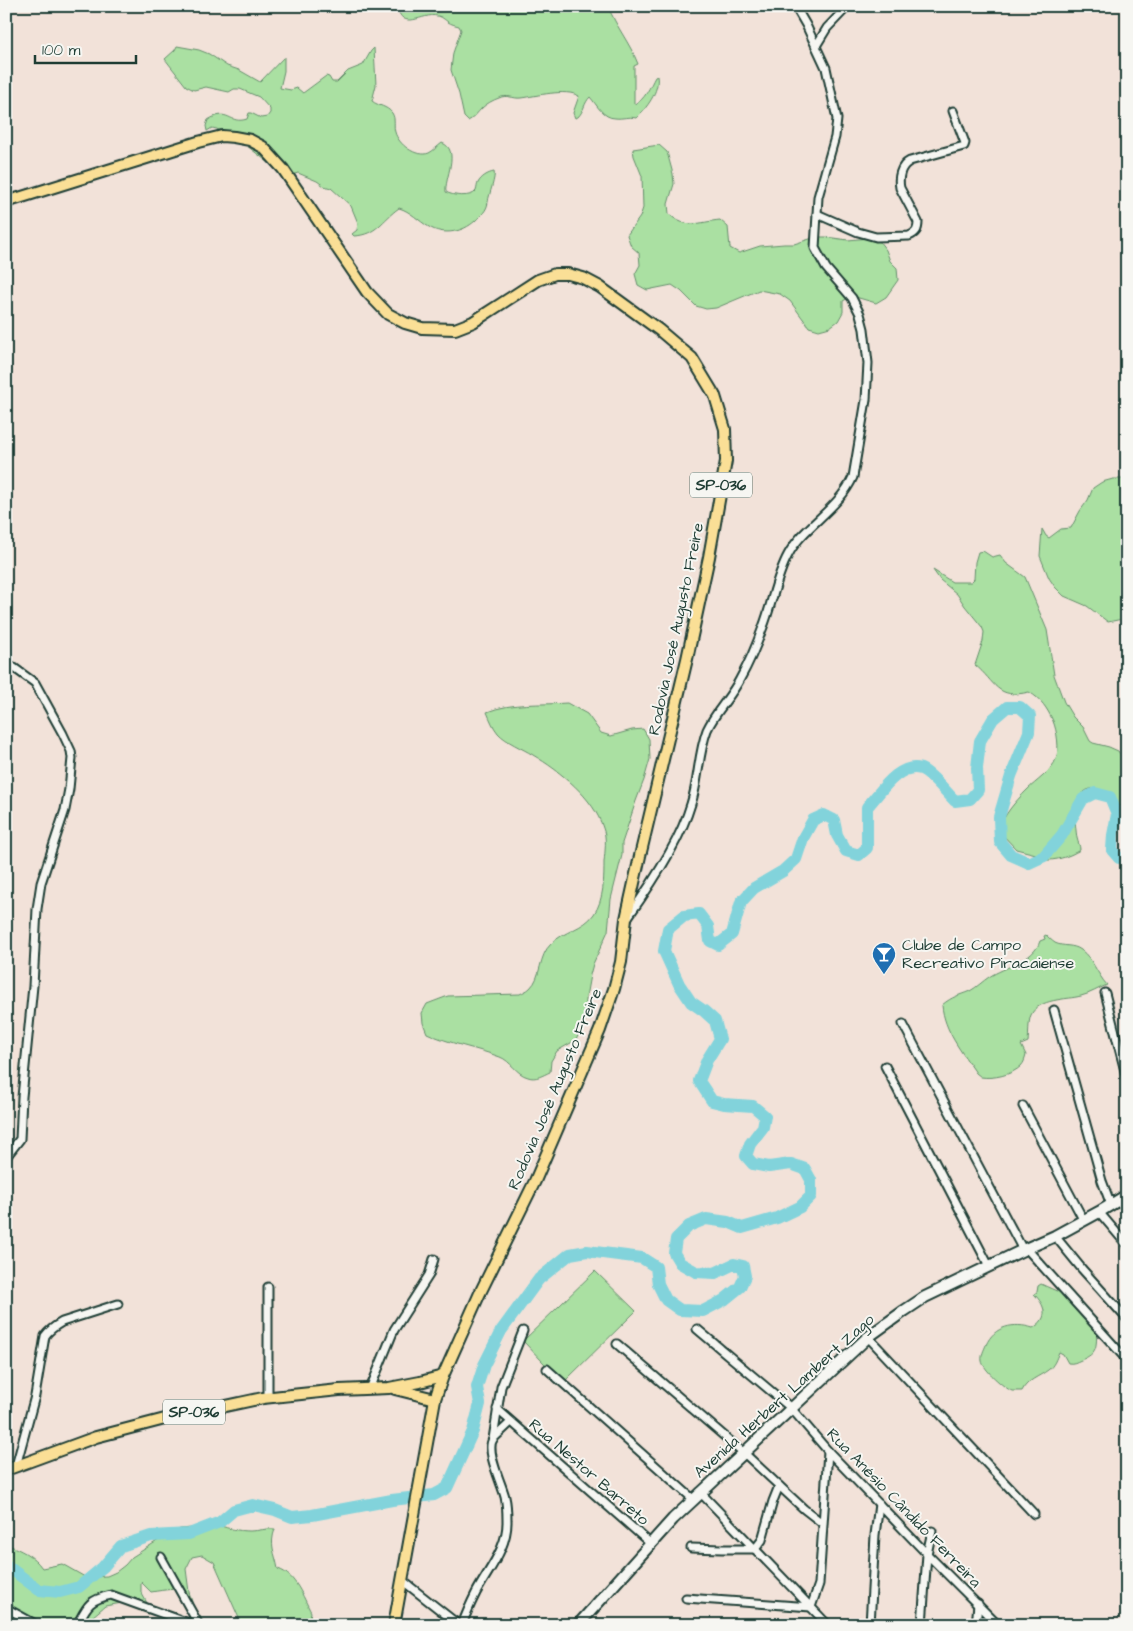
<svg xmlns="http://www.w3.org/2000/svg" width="1133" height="1631" font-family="'Architects Daughter',sans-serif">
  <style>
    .green { fill: #aae0a2; stroke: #648e6b }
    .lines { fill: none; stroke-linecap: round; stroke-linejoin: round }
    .river { stroke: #82d3db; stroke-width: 12 }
    .street-casing { stroke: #1f3d34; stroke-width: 11 }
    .secondary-casing { stroke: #1f3d34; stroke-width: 14 }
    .primary-casing { stroke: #1f3d34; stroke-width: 14 }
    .street { stroke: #f6f6f2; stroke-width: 7 }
    .secondary { stroke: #f6f6f2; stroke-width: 10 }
    .primary { stroke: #fadf96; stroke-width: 10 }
    .labels { text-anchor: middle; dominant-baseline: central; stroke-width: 4; stroke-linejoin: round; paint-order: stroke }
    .shield { fill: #f6f6f2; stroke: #60746d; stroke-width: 1 }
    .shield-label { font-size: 15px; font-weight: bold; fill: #1f3d34 }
    .street-label { font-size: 16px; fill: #1f3d34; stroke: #f6f6f2 }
    .poi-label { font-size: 16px; fill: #1f3d34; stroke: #f6f6f2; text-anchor: start }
  </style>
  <rect width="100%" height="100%" fill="#f2e2d9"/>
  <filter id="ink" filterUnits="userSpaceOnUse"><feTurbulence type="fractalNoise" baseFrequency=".02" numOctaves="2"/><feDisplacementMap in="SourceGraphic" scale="10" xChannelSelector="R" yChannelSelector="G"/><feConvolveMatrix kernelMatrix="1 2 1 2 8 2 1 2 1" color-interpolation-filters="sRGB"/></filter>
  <g filter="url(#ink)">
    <g class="green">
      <path d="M397,6H608C616,27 630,43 638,64L634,66V104C645,101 650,86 655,77L657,76C660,91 646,109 636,118C628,116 623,119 615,118C603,118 597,105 590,97C584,103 584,111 578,117L575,118L573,113L579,96C566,88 536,96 521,98C513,99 507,94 499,98C493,100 486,104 482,108C477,113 474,118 468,121L464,117L459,94L451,70L453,53L461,30L459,26C455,25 451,24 448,22C445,20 441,16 437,16C423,12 402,33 397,6Z"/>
      <path d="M177,46L199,50L209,54L227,66L239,70L260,82L284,57V71L280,88L291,90L297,88L303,93L326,76L329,77L332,82H337L348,71L363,65L371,51L374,48L376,85L372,101C378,106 387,106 392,113C396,119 393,126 395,132C398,144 416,158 429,153C433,151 438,146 442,143C461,150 444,179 446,192C452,196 472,198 476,191C477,188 477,185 478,183C481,177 488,173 494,172C496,177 489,194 488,202C487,211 481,215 475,221C463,232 444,236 429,227C419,221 410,211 399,208C382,220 377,235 354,236L352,234L357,230L358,223L351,206L331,188L324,186L317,181L298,173L295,174L291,178L287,177L242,142L226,135L217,129L212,128L207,131L206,126L208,120C229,107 229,125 247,119L249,113H251L261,118L267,117L270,113V109L259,97L240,89H234L229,92L206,87L194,90L186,86L165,59L175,50Z"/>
      <path d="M659,145L667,152L673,174L674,184L668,204L669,214C686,230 699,222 720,220L728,227L730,248L739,253L760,246L784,244H794L816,237H826L848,240L869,238L879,241L886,250L890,261L897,268L898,280L886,297L876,303L852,296L843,301V312L838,321L830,327L819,330L809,327L790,301L780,294L759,290L716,308L706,309L696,306L681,291L672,285L647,290L638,285L635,274L640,265L639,253L631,246L627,235L640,217L643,208L642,176L634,156L633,149Z"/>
      <path d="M1113,479H1127V618L1108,622L1087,606L1064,596L1055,587L1049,578L1040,556L1042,529L1046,536L1049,538L1061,529L1071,528L1080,511L1088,500L1093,488L1102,482Z"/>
      <path d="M983,551L992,557L1000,555L1006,563L1025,577L1047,630L1054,675L1064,702L1073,717L1083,727L1090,741L1093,743L1109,747L1118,751L1126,762L1127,807L1116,805C1111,798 1099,787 1090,789C1071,794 1075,824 1077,838C1078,843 1080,845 1080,850C1068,857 1056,861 1042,860L1036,854L1016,849L999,831C1003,815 1015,802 1027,790C1036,781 1051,772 1056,759C1060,749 1057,731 1053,721C1047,708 1041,699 1029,692C996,700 996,682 975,665L983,641L984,632L982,627L965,606L957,594L940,580L933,570L952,582H971L974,579L975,562L978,552Z"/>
      <path d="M567,703L587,714L601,733L611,736L632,730L643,729L649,739L650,759L644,780L636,801L622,843V855L611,899L608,931L593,964L590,975L586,997V1019L576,1040L557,1051L551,1061L550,1072C543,1075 536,1080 528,1077C516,1074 511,1061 500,1057C476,1048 450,1044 427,1033L423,1023L422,1013L427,1004L448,996L520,994C523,992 527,991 530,988C542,977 538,956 551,944C563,931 584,929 594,914C604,900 604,878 604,862C605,851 607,838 603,828C594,798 560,771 533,755C522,748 506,742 498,733C493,727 490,719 487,712C512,702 541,705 567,703Z"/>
      <path d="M1046,935C1048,937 1052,941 1055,943C1063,947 1073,944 1081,950C1093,959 1097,974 1107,985C1099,988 1090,994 1081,996C1066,1000 1039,998 1031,1015C1028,1022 1029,1034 1028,1042L1021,1045L1026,1055C1025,1059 1024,1063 1021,1066C1012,1075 993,1079 981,1077L976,1073C962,1052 944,1031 942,1005C953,996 958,996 970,991C977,987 983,981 989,977C1004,967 1034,961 1040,941L1045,939L1044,936Z"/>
      <path d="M595,1271L636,1311L563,1383L523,1341Z"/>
      <path d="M1041,1284C1055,1291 1068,1293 1074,1308L1083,1312L1097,1330C1096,1347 1098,1353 1081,1360C1076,1362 1074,1364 1068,1363L1063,1354L1059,1352C1056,1359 1054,1366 1048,1370C1039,1377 1027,1380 1022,1391H1012C1004,1388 983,1369 982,1361C981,1355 984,1350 986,1345C994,1326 1014,1322 1033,1328C1050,1318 1045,1305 1034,1294L1037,1292L1038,1286Z"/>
      <path d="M213,1523C225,1528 237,1531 250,1531C259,1531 266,1528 275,1529C269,1546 275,1552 278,1569C296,1575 303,1597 311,1612L310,1617L303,1625H242L214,1562L202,1555L192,1557L186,1569L189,1592L196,1615C179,1587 184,1587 151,1592L141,1582V1592L147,1603V1604L122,1603L105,1606L92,1617L81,1618L76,1625H16L6,1619V1544C20,1550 33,1555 42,1568L62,1564L85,1577L107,1576L116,1572L125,1565L132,1557L170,1533L180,1529L203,1527Z"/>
    </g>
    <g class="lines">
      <path class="river" d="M6,1565L39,1590L60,1592L79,1587L103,1567L121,1546L151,1536L189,1534L220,1522L234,1510L253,1505L275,1510L292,1517L312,1515L392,1500L434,1495L447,1488L473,1431L480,1404L477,1387L484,1365L501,1331L539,1279L570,1254L587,1251L642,1258L656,1267L658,1284L666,1300L680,1310L703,1311L724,1300L740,1287L745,1276L743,1266L734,1264L715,1273L696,1272L680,1263L674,1253L676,1239L689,1226L706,1219L728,1222L742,1228L777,1218L800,1207L811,1196V1180L805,1169L791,1164L769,1167L753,1164L746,1156L750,1144L763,1127L765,1116L753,1106L724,1104L712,1101L699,1081L707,1060L720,1039L715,1021L704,1011L691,1002L679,984L664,951L668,929L684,916L699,914L708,926L710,941L718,945L732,934L741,902L754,888L783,871L796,859L803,838L813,820L824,815L834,820L837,835L846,851L859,855L867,848V807C880,793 899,762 921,769C930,772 948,794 955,801L970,799L978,790L977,768L980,741L993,719L1007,707H1020L1030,716L1029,732L1011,776L999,817L1000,842L1011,855L1029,863L1044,856L1062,835L1083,799L1095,793L1110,797L1117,814L1113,835L1112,850L1119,858H1127"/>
      <g class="street-casing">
        <g id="street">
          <path d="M816,46L827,28L848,6"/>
          <path d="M817,214L858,232L876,237L909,236C916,233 918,230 918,222L900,188C898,178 900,166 910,161L964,146L965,143L953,111"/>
          <path d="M6,662L35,683L63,734L71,751L72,758L69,789L65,810L41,883L37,909L33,986L22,1097L20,1139L6,1157"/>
          <path d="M628,917C651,885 680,842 691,804C699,780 698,754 707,730C715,712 731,697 740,679C749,663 757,644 763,627C772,604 776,577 788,555C803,526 839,509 853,477L866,400L868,363L864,329L860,314L852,298L826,268L815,248L818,197L835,137L837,119L826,68L806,25L795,6"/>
          <path d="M1105,993L1127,1079"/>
          <path d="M1054,1010L1102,1181L1111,1205"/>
          <path d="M903,1024L1023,1250"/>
          <path d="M885,1066L989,1266"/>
          <path d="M1023,1106L1084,1221"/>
          <path d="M1099,1212L1127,1245"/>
          <path d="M1055,1236L1082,1269L1127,1319"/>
          <path d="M1026,1248L1127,1360"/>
          <path d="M268,1287V1397"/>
          <path d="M697,1329L791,1408L828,1451L927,1554L998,1625"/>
          <path d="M868,1337L1034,1514"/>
          <path d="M617,1344L744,1453L804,1509L822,1523"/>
          <path d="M547,1369L693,1499"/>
          <path d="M370,1389L394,1330L429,1275L434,1259"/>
          <path d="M497,1409L650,1543"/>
          <path d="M493,1439L511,1422"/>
          <path d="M16,1466L35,1396L45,1336C50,1329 55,1326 62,1322L118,1304"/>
          <path d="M700,1492L828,1625"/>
          <path d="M691,1548L722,1549H755L762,1540L773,1501L779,1486"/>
          <path d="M161,1557L199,1625"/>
          <path d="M403,1581L459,1625"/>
          <path d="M686,1598L811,1607L819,1584L828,1451"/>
          <path d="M6,1608L37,1625"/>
          <path d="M77,1625C87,1606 88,1600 111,1595L194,1625"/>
          <path d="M462,1625C466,1614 471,1603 476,1593C488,1570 508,1548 507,1520C507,1513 507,1505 505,1497C502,1484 485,1451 493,1439L501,1387L523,1331"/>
          <path d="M870,1625L875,1535L879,1504"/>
          <path d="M922,1625L927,1554L932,1531"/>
          <path d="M976,1625L978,1604"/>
        </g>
      </g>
      <g class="secondary-casing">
        <path id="secondary" d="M578,1625L673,1519L868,1337L904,1311L925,1297L1023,1250L1055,1236L1099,1212L1127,1195"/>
      </g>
      <g class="primary-casing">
        <g id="primary">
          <path d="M6,202L198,142L222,136L234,137L250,140L263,147L283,169L367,292L388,314L405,323L422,328L455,329L473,322L538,280L555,274H568L583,278L600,287L659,330L692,358L715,396L725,429L726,461L709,557L687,659L640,856L626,919L621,962L614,989L600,1030L535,1181L480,1293L443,1376L435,1399L394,1625"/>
          <path d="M395,1389L435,1399"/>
          <path d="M6,1470L96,1437L165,1419L263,1398L339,1390L389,1388L420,1382L443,1376"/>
        </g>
      </g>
      <use href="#street" class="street"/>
      <use href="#secondary" class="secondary"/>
      <use href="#primary" class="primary"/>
    </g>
  </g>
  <defs>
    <g id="bar-pin" transform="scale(1.25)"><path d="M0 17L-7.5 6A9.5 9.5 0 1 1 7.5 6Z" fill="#1f6fb2" stroke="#f6f6f2"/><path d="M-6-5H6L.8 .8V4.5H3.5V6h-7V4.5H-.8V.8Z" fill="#fff"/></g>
  </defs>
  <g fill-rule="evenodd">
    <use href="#bar-pin" x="884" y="954"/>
  </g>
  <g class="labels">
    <g class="shield">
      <rect x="690" y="472.5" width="62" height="25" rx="4"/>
      <rect x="163" y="1399.5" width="62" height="25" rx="4"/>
    </g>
    <g class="shield-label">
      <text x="721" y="485">SP-036</text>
      <text x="194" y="1412">SP-036</text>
    </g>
    <g class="street-label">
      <text transform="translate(676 629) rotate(-78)">Rodovia José Augusto Freire</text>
      <text transform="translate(555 1089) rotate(-67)">Rodovia José Augusto Freire</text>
      <text transform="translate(784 1396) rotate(-42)">Avenida Herbert Lambert Zago</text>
      <text transform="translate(589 1472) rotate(41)">Rua Nestor Barreto</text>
      <text transform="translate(904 1508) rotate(46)">Rua Anésio Cândido Ferreira</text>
    </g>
    <g class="poi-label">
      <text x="902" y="945">Clube de Campo<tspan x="902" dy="18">Recreativo Piracaiense</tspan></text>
    </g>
  </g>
  <rect width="1133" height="1631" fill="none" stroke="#f6f6f2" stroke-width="25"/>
  <rect x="12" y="12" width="1108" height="1606" fill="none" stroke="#1f3d34" stroke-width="2" filter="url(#ink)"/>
  <path d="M35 55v8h101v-8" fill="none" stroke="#1f3d34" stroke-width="2.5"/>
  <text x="42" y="55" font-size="15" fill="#1f3d34" stroke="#f6f6f2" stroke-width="4" paint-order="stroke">100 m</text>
</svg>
